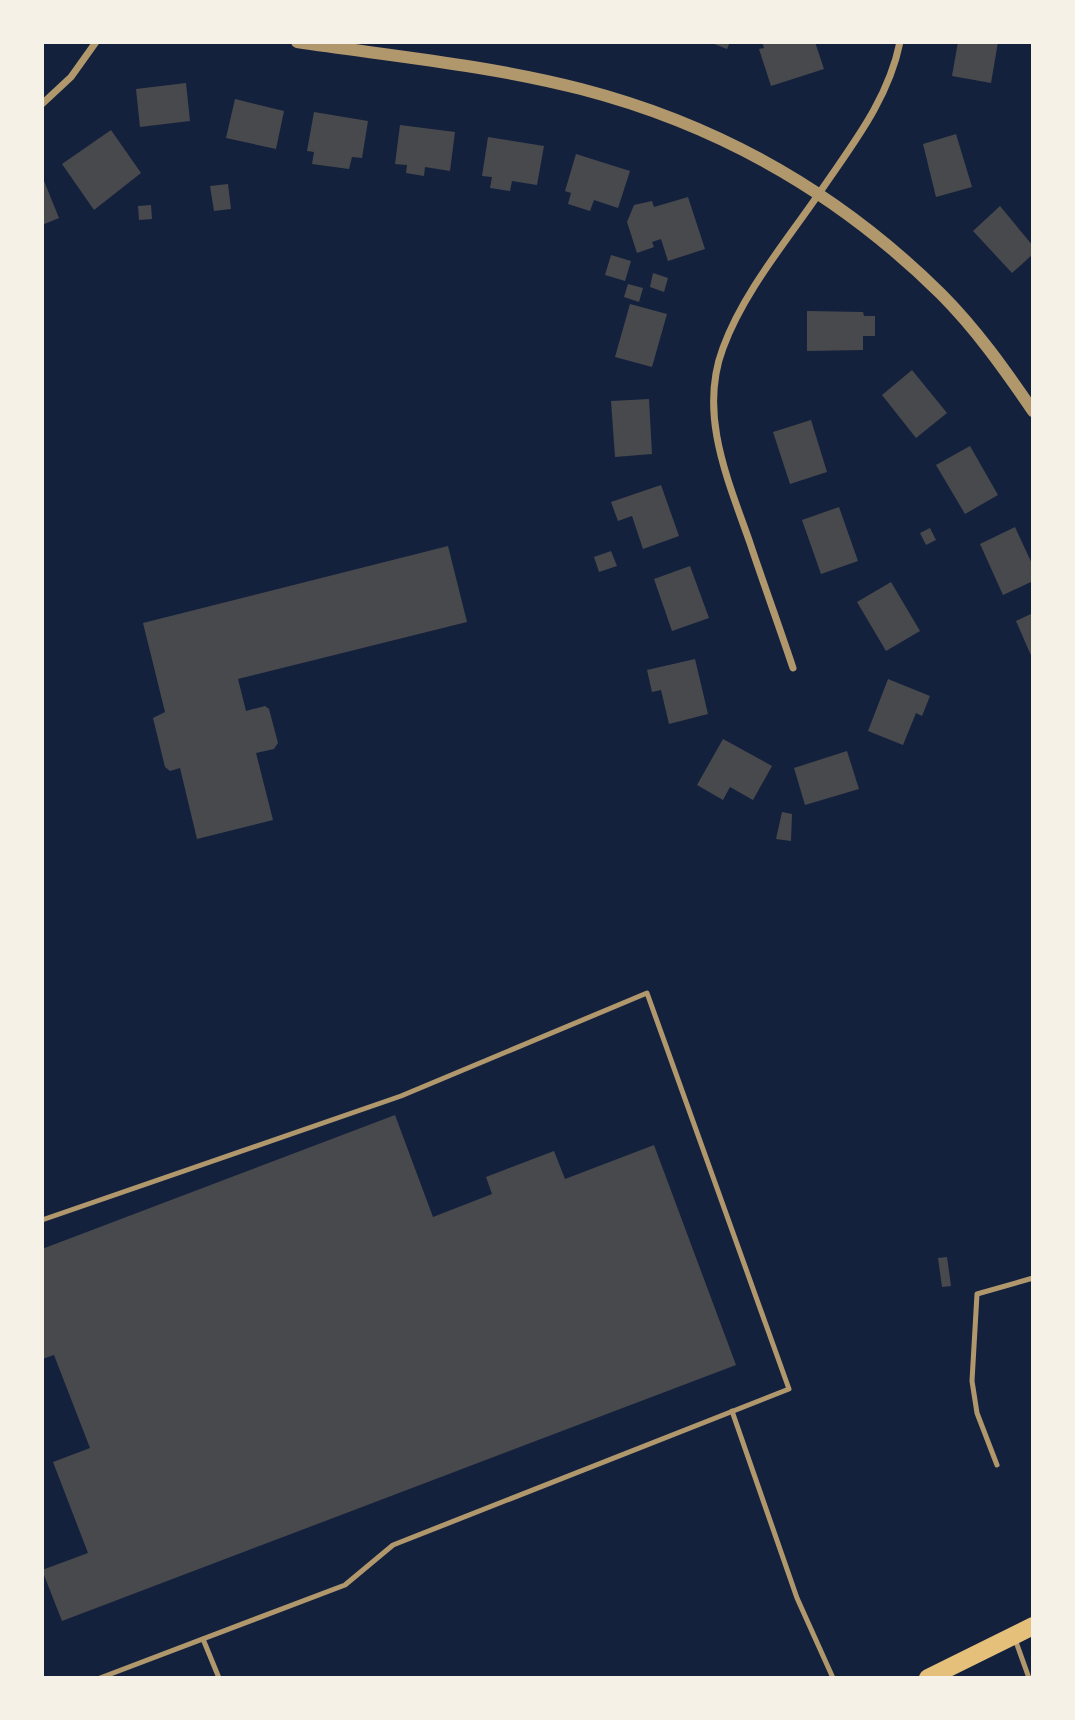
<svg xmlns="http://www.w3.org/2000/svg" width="1075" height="1720" font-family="Bitter,serif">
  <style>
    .building { fill: #48494c }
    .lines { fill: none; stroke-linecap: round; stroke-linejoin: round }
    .service { stroke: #b1986c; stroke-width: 5 }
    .minor { stroke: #b1986c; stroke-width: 7 }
    .tertiary { stroke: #b1986c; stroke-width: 12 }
    .primary { stroke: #e5c07b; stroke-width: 18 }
  </style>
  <rect width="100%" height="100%" fill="#14213d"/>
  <g class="building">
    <path d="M709,42H730L727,49Z"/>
    <path d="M762,42H815L824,69L771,86L759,49L764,48Z"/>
    <path d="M958,42H998L991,83L952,76Z"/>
    <path d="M186,83L190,121L140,127L136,89Z"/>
    <path d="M235,99L284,111L276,149L226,138Z"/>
    <path d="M314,112L368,121L362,158L352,157L349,169L312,164L314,152L307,151Z"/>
    <path d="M400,125L455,132L450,171L425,167L424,176L406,173L407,165L395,164Z"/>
    <path d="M111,130L141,173L94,210L62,164Z"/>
    <path d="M956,134L972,187L936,197L923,144Z"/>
    <path d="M488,137L544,146L537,185L512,181L510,191L490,188L492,177L482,176Z"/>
    <path d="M576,154L630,171L618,208L594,200L590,211L568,204L571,193L565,191Z"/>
    <path d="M42,176L59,218L42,225Z"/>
    <path d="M228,184L231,209L214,211L210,186Z"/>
    <path d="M688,197L705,249L668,261L661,239L652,242L654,247L637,253L627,222L634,205L652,201L654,207Z"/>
    <path d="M151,205L152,219L139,220L138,206Z"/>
    <path d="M1000,206L1033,246V254L1012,273L973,231Z"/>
    <path d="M611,255L631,261L625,281L605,275Z"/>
    <path d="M653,273L668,278L664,292L650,287Z"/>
    <path d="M628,284L643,288L639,302L624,297Z"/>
    <path d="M630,304L667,314L652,367L615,357Z"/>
    <path d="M807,311L863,312L864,316H875V336H863V350L807,351Z"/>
    <path d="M912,370L947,413L916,438L882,395Z"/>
    <path d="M649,399L652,454L615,457L611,401Z"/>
    <path d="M811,420L827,472L790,484L773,432Z"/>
    <path d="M970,446L998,495L965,514L936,465Z"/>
    <path d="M661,485L679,536L643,549L632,516L618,521L611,502Z"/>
    <path d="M839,507L858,561L821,574L802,520Z"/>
    <path d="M1015,527L1033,566V581L1003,595L980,544Z"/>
    <path d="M930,528L936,540L926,545L920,533Z"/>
    <path d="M448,546L467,622L238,679L246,711L265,706L269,709L278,743L274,749L256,753L273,820L197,839L180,768L170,771L165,767L153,718L165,712L143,623Z"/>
    <path d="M611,551L617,566L599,572L594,557Z"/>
    <path d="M690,566L709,618L672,631L654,579Z"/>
    <path d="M891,582L920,631L886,651L857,602Z"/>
    <path d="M1033,613V660L1016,621Z"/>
    <path d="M695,659L708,714L669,724L661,690L652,692L647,670Z"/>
    <path d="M888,679L930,696L922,716L916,713L903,745L868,731Z"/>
    <path d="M723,739L772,766L753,800L730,787L723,800L697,785Z"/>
    <path d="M847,751L859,789L805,805L794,768Z"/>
    <path d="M782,812L792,814L791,841L776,839Z"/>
    <path d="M395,1115L433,1217L492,1194L486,1177L554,1151L565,1179L654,1145L736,1365L62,1621L42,1570L88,1553L53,1462L90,1448L54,1355L42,1359V1249Z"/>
    <path d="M947,1257L951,1286L942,1287L938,1258Z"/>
  </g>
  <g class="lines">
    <g class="service">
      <path d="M42,1220L401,1096L647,993L789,1389L393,1545L345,1585L100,1678"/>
      <path d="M732,1411L797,1598L833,1678"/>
      <path d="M997,1465L977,1413L972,1381L977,1294L1033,1278"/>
      <path d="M203,1639L219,1678"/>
      <path d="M1015,1639L1029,1678"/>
    </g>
    <g class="minor">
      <path d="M42,104L71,77L96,42"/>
      <path d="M793,668C779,626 764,585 750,543C728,480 698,414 723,348C743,293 785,243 818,195C851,146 888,101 900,42"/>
    </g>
    <path class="tertiary" d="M297,42C391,56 488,65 581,89C720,125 839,193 941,294C976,329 1005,370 1033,411"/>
    <path class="primary" d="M928,1678L1033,1626"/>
  </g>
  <rect width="1075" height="1720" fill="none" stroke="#f6f1e7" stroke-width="88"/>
</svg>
